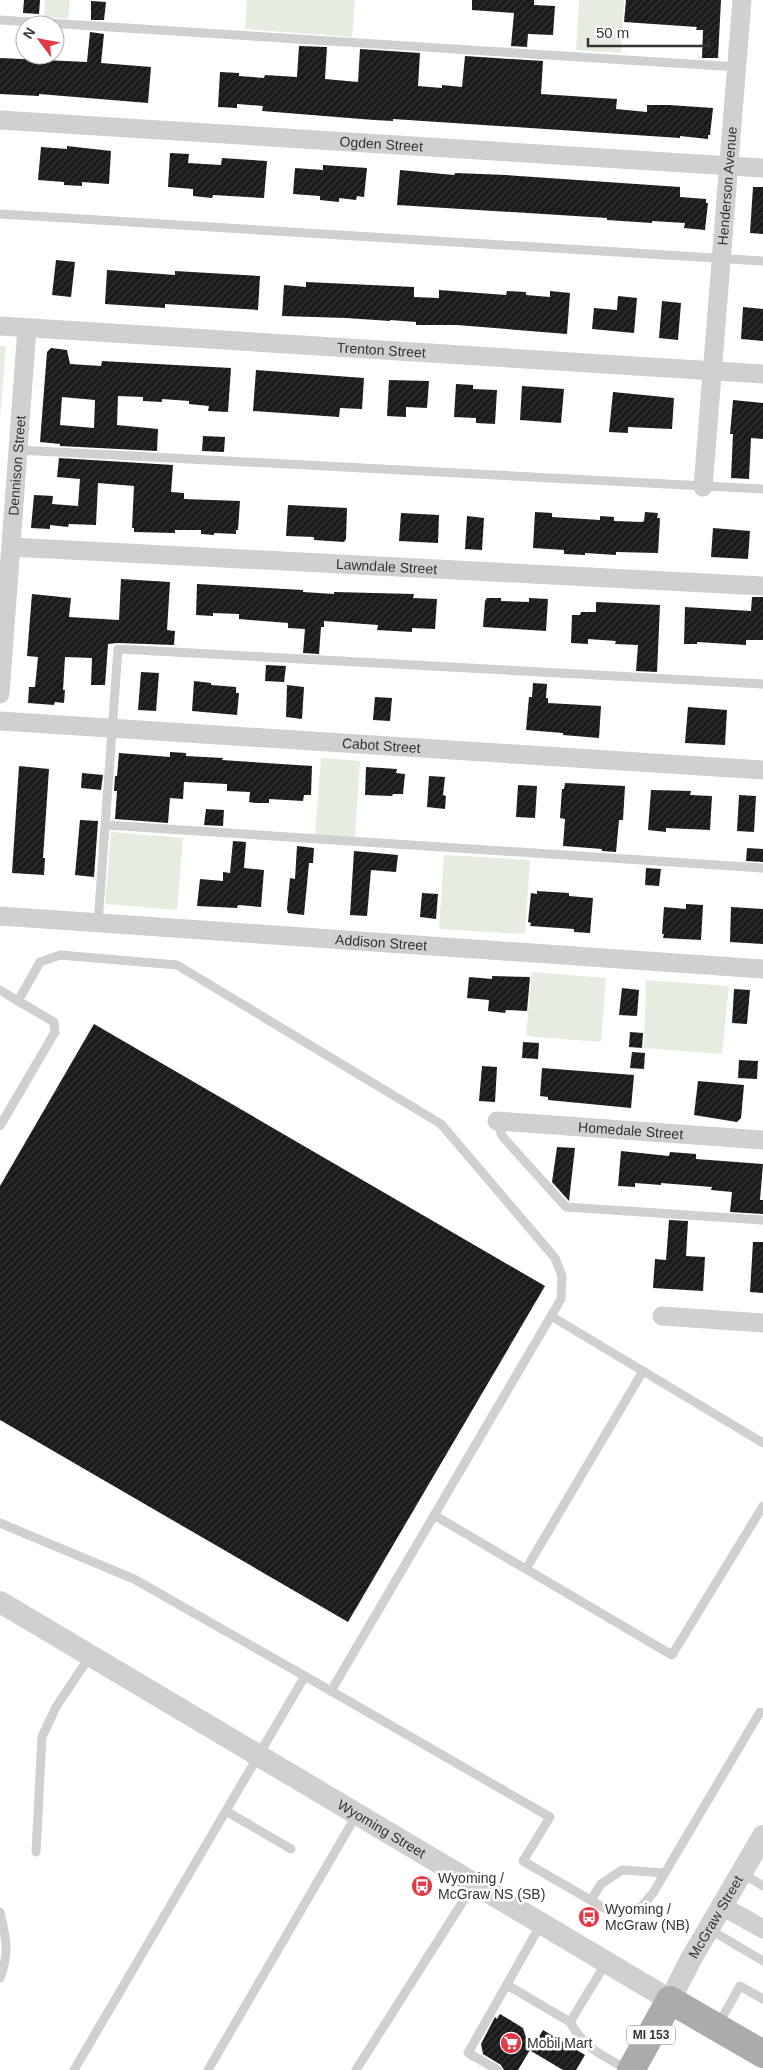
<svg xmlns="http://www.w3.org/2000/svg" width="763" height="2070" font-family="Arial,sans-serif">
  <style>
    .green { fill: #e6ecdf }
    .building { fill: url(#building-hatch); fill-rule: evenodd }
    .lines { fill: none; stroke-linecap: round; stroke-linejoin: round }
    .service { stroke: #d0d0d0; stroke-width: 9 }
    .minor { stroke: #d0d0d0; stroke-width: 19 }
    .tertiary { stroke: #d0d0d0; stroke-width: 22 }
    .primary { stroke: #ababab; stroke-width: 28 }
    .labels { text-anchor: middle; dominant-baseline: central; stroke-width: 5; stroke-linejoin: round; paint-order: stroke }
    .shield { fill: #fff; stroke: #707070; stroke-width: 1 }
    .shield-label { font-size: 12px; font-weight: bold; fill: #333 }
    .street-label { font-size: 14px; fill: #333; stroke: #fff }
    .poi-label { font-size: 14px; fill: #333; stroke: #fff; text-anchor: start }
  </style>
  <defs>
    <pattern id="building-hatch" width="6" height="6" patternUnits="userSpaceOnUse" patternTransform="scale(1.25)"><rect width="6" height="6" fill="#1a1a1a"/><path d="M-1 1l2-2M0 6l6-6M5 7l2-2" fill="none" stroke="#333"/></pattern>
  </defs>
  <rect width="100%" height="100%" fill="#fff"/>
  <g class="green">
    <path d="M45,0H70L68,19L44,17Z"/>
    <path d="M247,0H355L352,37L245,29Z"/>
    <path d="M579,0H624L621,53L576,50Z"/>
    <path d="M0,346H6L0,419Z"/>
    <path d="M321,758L360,761L355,837L315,835Z"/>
    <path d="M111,832L183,838L177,910L105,904Z"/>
    <path d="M444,855L530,860L525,934L439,929Z"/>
    <path d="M532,972L606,978L601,1042L526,1036Z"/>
    <path d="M646,980L729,986L722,1054L644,1048Z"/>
  </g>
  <g class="building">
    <path d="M24,0H40L39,14L23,13Z"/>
    <path d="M472,0H534V5L555,6L553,35L528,34L527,47L511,46L514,13L472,10Z"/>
    <path d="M626,0H721L718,58H702L703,30H696L697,27L624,22Z"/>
    <path d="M91,1L106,2L104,20H91Z"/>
    <path d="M90,32L104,34L101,63L151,67L148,103L39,94V96L0,94V58L87,62Z"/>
    <path d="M299,46L327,47L325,79L358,82L360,49L420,53L418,86L442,88V85L462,87L465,56L543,61L541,94L617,99L616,109L647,112V105H669L713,108L710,135H708V139L680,136V138L393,119V121L374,120L262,111L263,106L237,104V108L218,107L220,72L239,73V76L264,78L265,75L297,77Z"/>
    <path d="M67,146L111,151L109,184L82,182V186L64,185V182L38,180L41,147L67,149Z"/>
    <path d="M170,153L189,154L188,163L221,165L222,158L267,161L264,198L213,195L212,198L193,196V189L168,187Z"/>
    <path d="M323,165L367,168L364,197L357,196L356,200L339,198V202L320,200V196L293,194L295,168L323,170Z"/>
    <path d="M400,170L454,175L455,173L506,175L680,187V197L706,199V203H708L705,230L684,228L685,223L652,221V223L607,220V218L397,205Z"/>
    <path d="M753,187H763V234L750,233Z"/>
    <path d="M56,260L75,262L71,297L52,295Z"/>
    <path d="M107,270L175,275V271L260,276L258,310L165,304V308L105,304Z"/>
    <path d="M306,282L414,287V297L439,298V290L506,295L507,291L526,292V295L550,297V291L570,293L567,334L457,325H416V322L390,320V321L346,318L282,316L284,285L306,287Z"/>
    <path d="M618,296L637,298L634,333L592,329L594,308L617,310Z"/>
    <path d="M662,301L681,303L678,340L659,338Z"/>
    <path d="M743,307L763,309V341L741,339Z"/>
    <path d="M51,348L67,350L70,364L101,366L102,361L231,368L228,412L208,411L209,406L189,404V401L162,399V402L143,401V397L118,396L117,425L158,429L157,451L60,446V444L40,442L47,352ZM62,397L95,400L94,428L60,425Z"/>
    <path d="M256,370L364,378L362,409L340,408L339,417L253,411Z"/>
    <path d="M389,380L429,381L427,408L406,407V417L387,416Z"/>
    <path d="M456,384L473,385V389L497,390L495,424L476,423V418L454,417Z"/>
    <path d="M522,386L564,389L561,423L520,420Z"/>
    <path d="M613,392L674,398L672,429L628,427V433L609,432Z"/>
    <path d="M733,400L763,403V439L751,438L749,479L731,478L733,434H730Z"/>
    <path d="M203,436L225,437L224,452L202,451Z"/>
    <path d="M59,458L173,465L171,492L184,493V499L240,501L238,530H236V534L214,533V535L201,534V530H175V533L134,532V528H132L134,486L98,483L96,525L69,524L68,527L50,525V529L31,528L34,495L53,496L52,504L78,506L80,479L57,477Z"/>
    <path d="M288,505L347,508L346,539L344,542L314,540V537L286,536Z"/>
    <path d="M535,512L552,513V517L600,520V516L614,517V521L642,522L644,521L645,512L658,513L657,518H660L658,553L616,552V555L585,553V555L564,554V550L533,548Z"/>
    <path d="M401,513L439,515L438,543L399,541Z"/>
    <path d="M467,516L484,518L482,550L465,549Z"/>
    <path d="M713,528L750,531L748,559L711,557Z"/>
    <path d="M121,579L170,582L167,630L175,631L174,645L118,643L108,644L105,685H91L92,658L65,657L63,690H65L64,703L55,702L54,705L28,703L29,687H35L38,657L27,656L32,594L71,598L69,617L119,620Z"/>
    <path d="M197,584L303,590V592L334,594V592L414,594L413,598L437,599L435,629L412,628V632L377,630L378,625L324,621V627H321L319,654L303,653L305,629L288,628V623L239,619V614L213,613V616L196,615Z"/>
    <path d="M752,597H763V640H746V645L697,642V644H684L685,607L751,611Z"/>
    <path d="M487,598H501V601L529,602V598L548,599L546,631L483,627L485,601Z"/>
    <path d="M596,602L660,605L657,672L636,671L638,645L615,644L616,641L588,639V644L571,643L572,615H580L581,612H596Z"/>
    <path d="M266,665L286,666L284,682L265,681Z"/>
    <path d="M141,672L159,673L156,711L138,710Z"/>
    <path d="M194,681L211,683V685L236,687V693H239L237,715L192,711Z"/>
    <path d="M533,683L547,684L546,698H548V703L601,706L599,738L563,735V733L526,730L529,697H532Z"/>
    <path d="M287,685L304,687L302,719L286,717Z"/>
    <path d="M375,697L392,698L390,721L373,720Z"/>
    <path d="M688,707L727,710L725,745L685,743Z"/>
    <path d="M170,752L186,753V756L223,758L222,760L312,766L311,795H304L303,801L269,799V803H255L249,802L250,792L227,791V784L184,782L183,799L170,798L168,823L115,819L117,791H114L115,776H117L119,753L170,757Z"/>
    <path d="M19,766L49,769L43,858H45L44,875L12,873Z"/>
    <path d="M366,767L397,769L396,773L405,774L403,794H393L392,796L365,795Z"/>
    <path d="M82,773L103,775L101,790L81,788Z"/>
    <path d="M429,776L445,777L443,795L446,796L445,809L427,807Z"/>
    <path d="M565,783L625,786L623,820H619L616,852L602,851V849L563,846L565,819L560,818L562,789H564Z"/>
    <path d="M518,785L537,786L535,818L516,817Z"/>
    <path d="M651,790L691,791L690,795L712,796L710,830L666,828V832L648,830Z"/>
    <path d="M739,795L756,796L754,832L737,831Z"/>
    <path d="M206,809L224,810L223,826L204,825Z"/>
    <path d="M80,820L98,821L94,877L75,875Z"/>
    <path d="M233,841L246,842L244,868L264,870L261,907L238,905L237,908L197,906L200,879L223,881V872L230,873Z"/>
    <path d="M297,846L314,848L313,863H309L304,915L288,913L287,909L290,878L295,879Z"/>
    <path d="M747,848L763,849V862L746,861Z"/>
    <path d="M354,851L398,855L396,872L371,870L367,916L350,915Z"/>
    <path d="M646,868L661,869L659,886L645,885Z"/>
    <path d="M537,891L569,893V896L593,898L590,933L574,932V929L530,926L531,923L528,922L531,893L537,894Z"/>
    <path d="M422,893L438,894L436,919L420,917Z"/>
    <path d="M686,904L703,905L701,940L663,938L664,934H662L664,907L686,909Z"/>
    <path d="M731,907L763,909V944L730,942Z"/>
    <path d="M492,976L530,977L527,1011L506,1010L505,1013L488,1011L489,1000L467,998L469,977L492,979Z"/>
    <path d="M622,988L639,990L637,1016L619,1015Z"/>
    <path d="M734,989L750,990L747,1024L732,1023Z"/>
    <path d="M94,1024L545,1286L348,1622L0,1420V1186Z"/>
    <path d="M630,1032L643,1033L642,1048L629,1047Z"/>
    <path d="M523,1042L539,1043L538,1059L522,1058Z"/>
    <path d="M632,1052L645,1053L644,1069L630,1068Z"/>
    <path d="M739,1060L758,1061L757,1079L738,1078Z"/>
    <path d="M482,1066L497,1067L495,1102L479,1101Z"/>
    <path d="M542,1068L634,1075L631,1108L548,1100V1097L540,1096Z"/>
    <path d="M698,1081L744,1085L741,1118L737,1122L694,1115Z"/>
    <path d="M557,1147L575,1148L569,1201L552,1182Z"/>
    <path d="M621,1151L669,1156L670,1152L696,1154V1159L763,1164L760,1200H763V1214L730,1212L732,1192L711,1190L712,1187L661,1183V1185L635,1183V1187L618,1186Z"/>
    <path d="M669,1220L688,1221L686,1256L705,1257L703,1291L653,1288L655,1259L666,1260Z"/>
    <path d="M753,1242H763V1293L750,1292Z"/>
    <path d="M500,2014L523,2028L530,2050L518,2070H504L501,2065L483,2054L481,2044L495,2017L497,2019Z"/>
    <path d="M543,2030L585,2055L576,2070H563L531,2051Z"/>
  </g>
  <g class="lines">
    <g class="service">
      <path d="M0,20L737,67"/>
      <path d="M0,214L763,261"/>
      <path d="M18,450L763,489"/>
      <path d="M106,825L763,868"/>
      <path d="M98,923L118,649L763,684"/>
      <path d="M0,990L18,1001"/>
      <path d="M497,1121L502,1136L566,1207L763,1220"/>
      <path d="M0,1126L55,1032L54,1022L18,1001L40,962L60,955L177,965L441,1124L555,1258L562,1276L561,1299L331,1691L134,1579L0,1523"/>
      <path d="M551,1316L763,1443"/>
      <path d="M434,1515L672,1655L763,1506"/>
      <path d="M526,1569L643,1371"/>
      <path d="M331,1691L550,1817L523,1861L604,1908L624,1911L641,1907L653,1893L760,1712L763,1713"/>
      <path d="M226,1811L291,1849"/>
      <path d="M36,1852L42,1737L56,1707L90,1656"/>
      <path d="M742,1873L763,1886"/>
      <path d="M591,1900L601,1884L622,1870L665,1873"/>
      <path d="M0,1912C6,1937 10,1953 0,1978"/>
      <path d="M709,1929L763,1961"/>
      <path d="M507,1985L570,2022L606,1963"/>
      <path d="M570,2022C585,2049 602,2055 628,2070"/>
      <path d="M718,2025L740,1986L763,1999"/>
      <path d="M74,2070L305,1676"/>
      <path d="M208,2070L357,1814"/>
      <path d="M356,2070L474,1884"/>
      <path d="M498,2070L468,2053L541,1924"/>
    </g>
    <g class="minor">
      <path id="s1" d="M0,120L763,168"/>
      <path id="s2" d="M0,326L763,374"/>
      <path id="s3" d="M703,487L742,0"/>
      <path id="s4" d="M11,547L763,586"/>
      <path id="s5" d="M0,694L27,328"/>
      <path id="s6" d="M0,721L763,770"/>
      <path id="s7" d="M0,916L763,969"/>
      <path id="s8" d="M497,1121L763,1140"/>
      <path d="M662,1316L763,1323"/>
      <path d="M722,1906L763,1929"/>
    </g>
    <path class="tertiary" id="s9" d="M0,1602L670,2000L691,1959L763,1836"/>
    <path class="primary" d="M631,2070L670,2000L763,2054"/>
  </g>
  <defs>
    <g id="bus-disc" transform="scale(1.125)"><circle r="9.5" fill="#e63946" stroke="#fff"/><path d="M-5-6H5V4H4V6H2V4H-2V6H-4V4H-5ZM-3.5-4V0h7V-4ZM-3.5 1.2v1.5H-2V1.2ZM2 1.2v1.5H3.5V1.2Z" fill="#fff"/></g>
    <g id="supermarket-disc" transform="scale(1.125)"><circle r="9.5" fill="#e63946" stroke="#fff"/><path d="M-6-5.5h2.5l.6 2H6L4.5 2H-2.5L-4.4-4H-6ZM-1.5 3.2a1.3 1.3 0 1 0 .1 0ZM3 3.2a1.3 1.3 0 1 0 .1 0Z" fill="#fff"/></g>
  </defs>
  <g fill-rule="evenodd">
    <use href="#bus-disc" x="422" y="1886"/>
    <use href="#bus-disc" x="589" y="1917"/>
    <use href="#supermarket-disc" x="511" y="2043"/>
  </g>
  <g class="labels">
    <rect class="shield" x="627" y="2025.5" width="48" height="19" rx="4"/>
    <g class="shield-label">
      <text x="651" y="2035">MI 153</text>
    </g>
    <g class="street-label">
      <text stroke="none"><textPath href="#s1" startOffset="382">Ogden Street</textPath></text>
      <text stroke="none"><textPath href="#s3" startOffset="302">Henderson Avenue</textPath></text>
      <text stroke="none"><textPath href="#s2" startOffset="382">Trenton Street</textPath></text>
      <text stroke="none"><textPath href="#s5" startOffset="229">Dennison Street</textPath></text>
      <text stroke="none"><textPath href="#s4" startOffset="376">Lawndale Street</textPath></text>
      <text stroke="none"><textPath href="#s6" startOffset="382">Cabot Street</textPath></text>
      <text stroke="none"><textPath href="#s7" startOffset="382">Addison Street</textPath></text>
      <text stroke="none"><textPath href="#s8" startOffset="134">Homedale Street</textPath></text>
      <text stroke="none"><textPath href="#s9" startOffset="444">Wyoming Street</textPath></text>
      <text stroke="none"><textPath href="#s9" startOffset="874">McGraw Street</textPath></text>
    </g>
    <g class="poi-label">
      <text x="438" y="1878">Wyoming /<tspan x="438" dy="16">McGraw NS (SB)</tspan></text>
      <text x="605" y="1909">Wyoming /<tspan x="605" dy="16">McGraw (NB)</tspan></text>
      <text x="527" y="2043">Mobil Mart</text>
    </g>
  </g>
  <g transform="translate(40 40) rotate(302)"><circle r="24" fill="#ffffff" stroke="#adadad"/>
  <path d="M0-4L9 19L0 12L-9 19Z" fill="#e63946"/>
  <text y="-8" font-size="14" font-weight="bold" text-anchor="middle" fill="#333333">N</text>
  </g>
  <path d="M588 38v8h121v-8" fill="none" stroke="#333333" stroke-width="2.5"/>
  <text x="596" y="38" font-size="15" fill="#333333" stroke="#ffffff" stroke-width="4" paint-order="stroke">50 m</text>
</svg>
